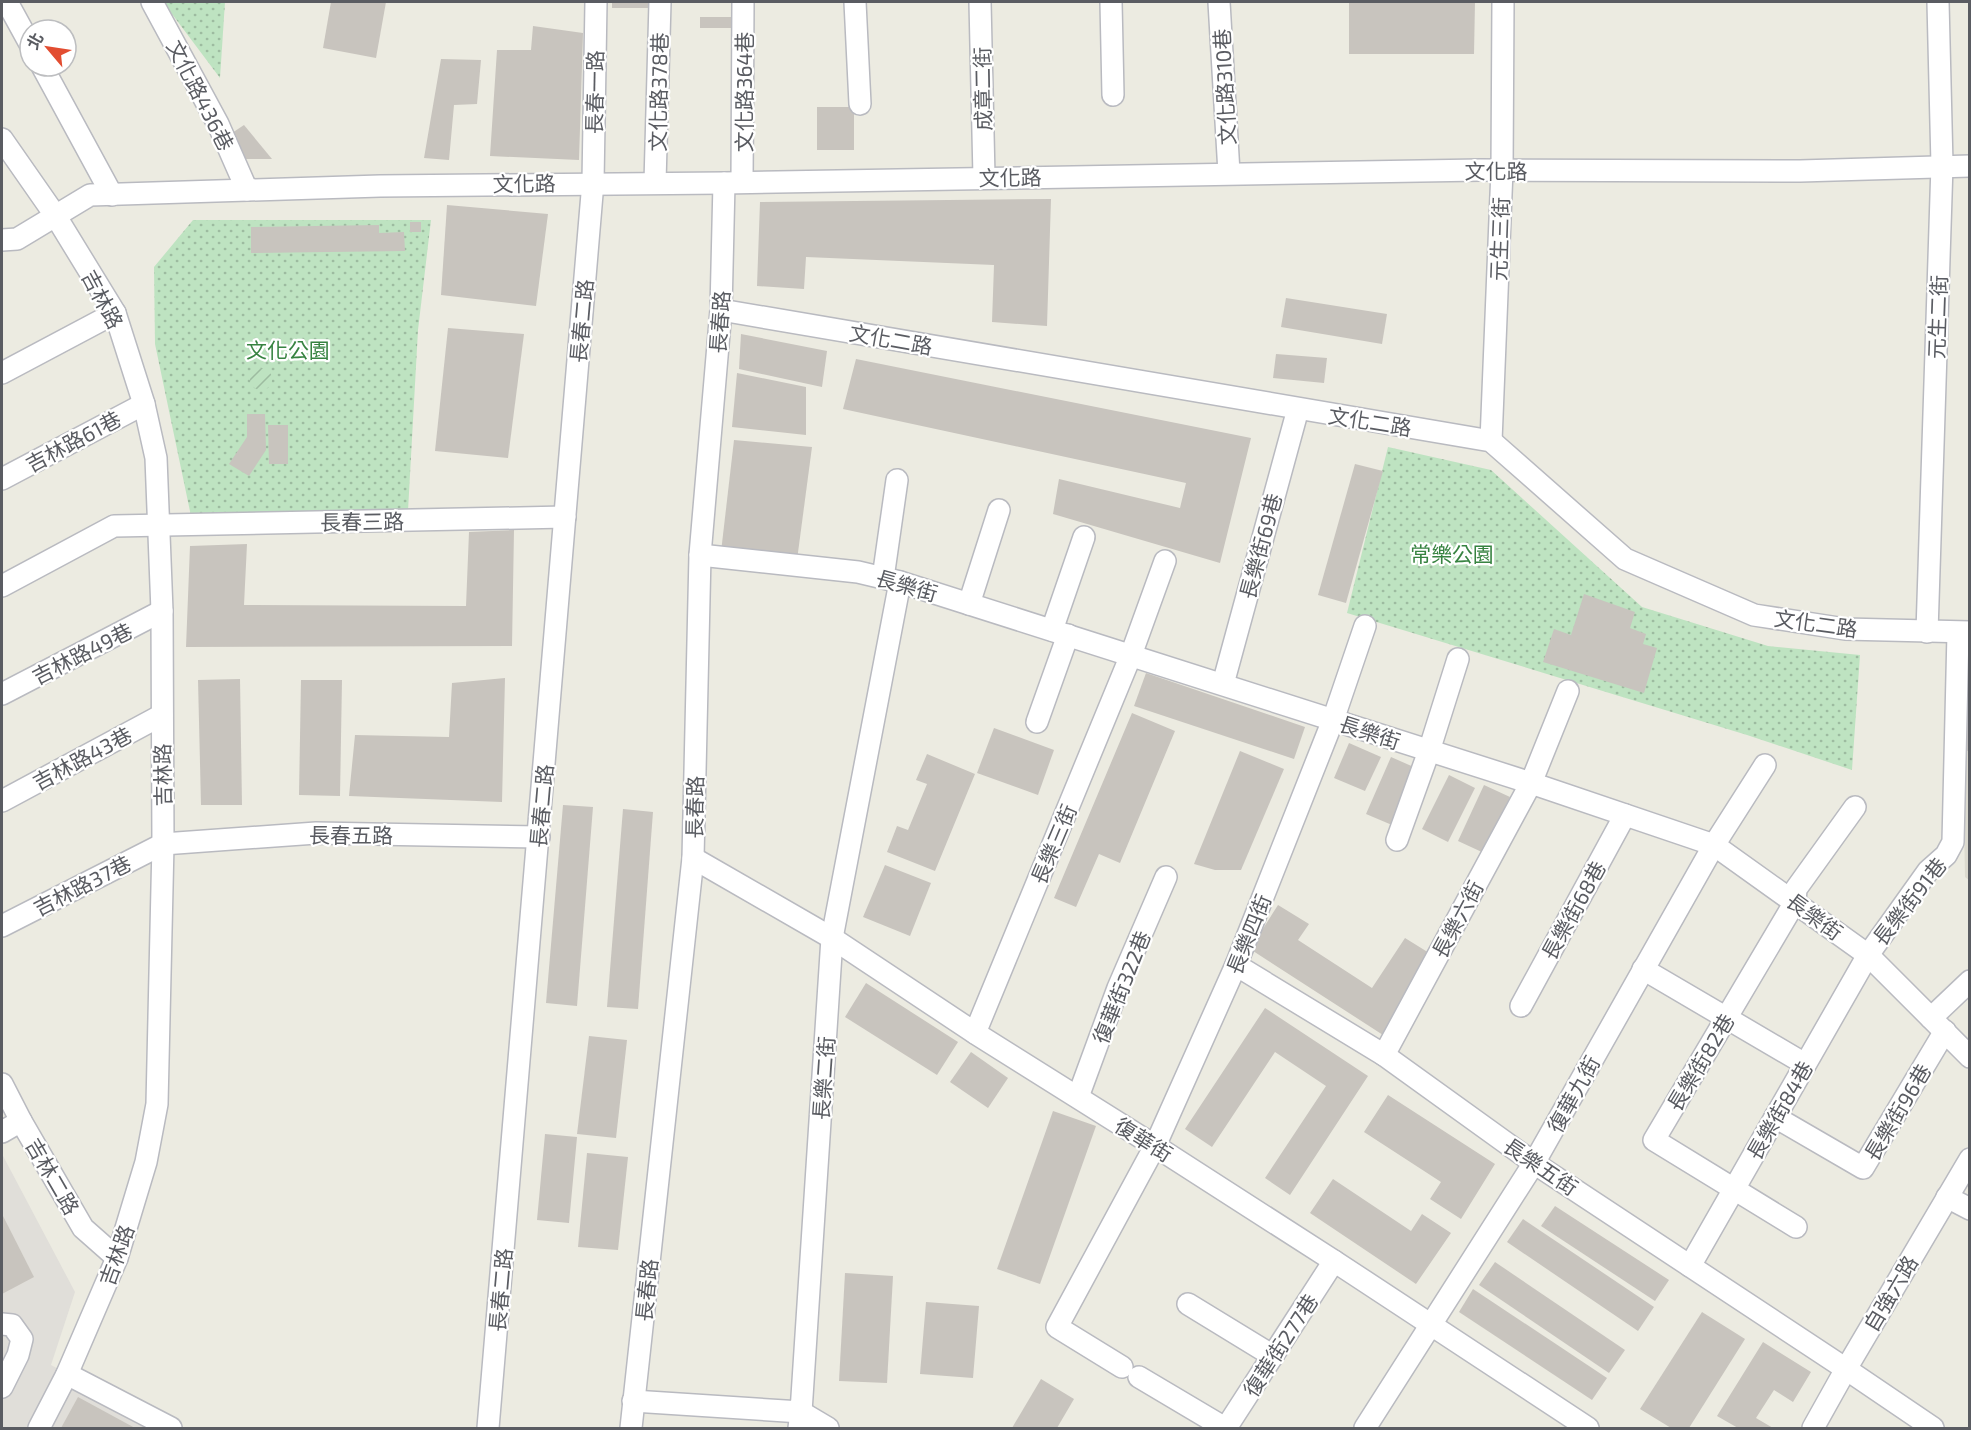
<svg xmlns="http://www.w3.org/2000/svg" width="1971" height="1430" font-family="'Exo 2','Noto Sans TC',sans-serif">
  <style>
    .industrial { fill: #e0ded9 }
    .education { fill: #dcdacf }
    .park { fill: url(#park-dots) }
    .garden { fill: url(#garden-furrows) }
    .building { fill: #c8c4be }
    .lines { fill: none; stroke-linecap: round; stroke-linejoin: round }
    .minor-casing { stroke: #b9bac0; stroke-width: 24 }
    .minor { stroke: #fff; stroke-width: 21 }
    .labels { text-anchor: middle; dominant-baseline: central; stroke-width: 4.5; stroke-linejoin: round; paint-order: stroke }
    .street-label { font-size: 21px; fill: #5a5c62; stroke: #fff }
    .park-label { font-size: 21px; fill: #378341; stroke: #fff }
  </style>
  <defs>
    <pattern id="park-dots" width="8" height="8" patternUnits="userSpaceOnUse" patternTransform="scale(1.5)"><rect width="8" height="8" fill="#bee3c1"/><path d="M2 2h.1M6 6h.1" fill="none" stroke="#9dbba0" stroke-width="1.8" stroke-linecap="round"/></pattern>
    <pattern id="garden-furrows" width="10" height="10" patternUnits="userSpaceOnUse" patternTransform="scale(1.5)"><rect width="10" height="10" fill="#bee3c1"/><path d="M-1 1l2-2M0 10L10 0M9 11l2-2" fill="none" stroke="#9dbba0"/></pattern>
  </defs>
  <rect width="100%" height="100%" fill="#ecebe1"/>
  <path class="industrial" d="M2,1154L75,1292L51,1365L168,1428H2Z"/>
  <path class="education" d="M1961,658H1970L1969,880L1965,877Z"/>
  <g class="park">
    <path d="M163,2H225L220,78Z"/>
    <path d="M193,220H431L418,330L408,511L191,516L155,344L154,267Z"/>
    <path d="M1388,447L1491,470L1642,607L1768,646L1860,655L1852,770L1747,735L1347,613Z"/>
  </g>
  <circle class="garden" cx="261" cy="379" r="11"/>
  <g class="building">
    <path d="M331,2H386L376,58L323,48Z"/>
    <rect x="612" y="2" width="44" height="6"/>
    <path d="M1349,2H1475L1474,54H1349Z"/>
    <path d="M700,17H741L740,28H700Z"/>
    <path d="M533,26L583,33L579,160L490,156L497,50H531Z"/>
    <path d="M441,59L481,60L477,104L454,105L449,160L424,158Z"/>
    <rect x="817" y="107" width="37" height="43"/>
    <path d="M244,125L272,159H245L232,133Z"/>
    <path d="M1051,199L1047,326L992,322L994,265L806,257L804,289L757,286L760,202Z"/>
    <path d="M447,205L548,214L536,306L441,295Z"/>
    <rect x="410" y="222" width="11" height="10"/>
    <path d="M379,225V233L404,232L405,251L251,253V227Z"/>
    <path d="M1286,298L1387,314L1382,344L1281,327Z"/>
    <path d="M448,328L524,334L508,458L435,451Z"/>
    <path d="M741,334L827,351L822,387L739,369Z"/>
    <path d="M1276,354L1327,358L1324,383L1273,378Z"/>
    <path d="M856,359L1251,438L1220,563L1053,514L1059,479L1180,508L1186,483L843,409Z"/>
    <path d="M737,373L806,387V435L732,427Z"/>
    <path d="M247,414H265L266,450L249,476L229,464L247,437Z"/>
    <path d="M268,425H288V464H269Z"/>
    <path d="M734,440L812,447L797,560L721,552Z"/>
    <path d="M1355,464L1383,471L1346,603L1318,595Z"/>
    <path d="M514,530L512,646L186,647L190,546L247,544L244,605L466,606L469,532Z"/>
    <path d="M1584,594L1635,612L1630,628L1646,634L1643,644L1657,648L1644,693L1543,662L1554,629L1571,635Z"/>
    <path d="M1146,673L1305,727L1294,759L1134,706Z"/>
    <path d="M505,678L502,802L349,796L355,735L449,737L452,683Z"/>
    <path d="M240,679L242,805H201L198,680Z"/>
    <path d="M301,680H342L340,796L299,795Z"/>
    <rect x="1965" y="699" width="5" height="52"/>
    <path d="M1132,713L1175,731L1120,863L1099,854L1076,907L1054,898Z"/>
    <path d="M994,728L1054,750L1038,795L977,773Z"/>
    <path d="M1349,743L1381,757L1365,791L1334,778Z"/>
    <path d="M1240,751L1284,769L1241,870H1215L1194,864Z"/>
    <path d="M927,754L975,774L935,871L887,852L897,826L908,830L927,784L916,780Z"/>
    <path d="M1391,757L1416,768L1392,825L1366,814Z"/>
    <path d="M1449,775L1475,788L1448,842L1422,829Z"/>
    <path d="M1484,785L1510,797L1484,853L1458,841Z"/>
    <path d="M563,805L593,807L577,1006L546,1003Z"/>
    <path d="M623,809L653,812L638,1009L607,1007Z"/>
    <path d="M885,865L931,883L910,936L863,917Z"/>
    <path d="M1278,905L1309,924L1298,940L1372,988L1405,938L1434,956L1383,1035L1250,949Z"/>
    <path d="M866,983L958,1042L937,1075L845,1017Z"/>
    <path d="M1265,1008L1368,1076L1290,1195L1265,1178L1326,1086L1275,1052L1212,1147L1185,1129Z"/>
    <path d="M589,1036L627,1040L616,1138L577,1134Z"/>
    <path d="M971,1052L1008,1078L988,1108L950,1082Z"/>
    <path d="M1388,1095L1495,1164L1461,1219L1430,1199L1441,1182L1364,1132Z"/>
    <path d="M1053,1111L1096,1126L1040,1284L997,1269Z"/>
    <path d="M545,1134L577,1137L569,1223L537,1220Z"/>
    <path d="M587,1153L628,1157L618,1250L578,1247Z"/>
    <path d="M1333,1179L1411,1231L1422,1214L1451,1233L1416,1284L1310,1213Z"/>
    <path d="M1555,1206L1669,1280L1655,1301L1541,1226Z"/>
    <path d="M2,1214L34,1277L2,1294Z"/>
    <path d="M1523,1219L1654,1307L1638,1331L1507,1242Z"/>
    <path d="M1495,1262L1625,1350L1609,1373L1479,1285Z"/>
    <path d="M845,1273L893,1276L887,1383L839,1381Z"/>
    <path d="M1473,1289L1607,1378L1592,1400L1459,1312Z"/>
    <path d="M926,1302L979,1306L973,1378L920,1374Z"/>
    <path d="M1702,1312L1745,1339L1689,1428H1671L1640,1409Z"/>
    <path d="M1763,1342L1811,1372L1793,1402L1774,1390L1756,1418L1773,1428H1738L1717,1416Z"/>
    <path d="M1041,1379L1074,1399L1057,1428H1012Z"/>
    <path d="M78,1397L135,1428H61Z"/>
  </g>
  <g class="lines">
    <g class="minor-casing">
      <g id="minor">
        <path d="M7,2L30,44"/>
        <path d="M152,2L218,124L247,190"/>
        <path d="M855,2L860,104"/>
        <path d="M980,2L984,177"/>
        <path d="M1111,2L1113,95"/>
        <path d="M1219,2L1229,173"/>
        <path d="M42,66L112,195"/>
        <path d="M2,139L55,215L115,313L144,404L156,458L162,611L163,844L157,1104L146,1162L117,1258L67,1374L39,1428"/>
        <path d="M655,182L660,2"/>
        <path d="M742,182L743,2"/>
        <path d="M2,240L17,239L90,195L380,186L724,183L1480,170L1800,171L1970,166"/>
        <path d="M721,310L1491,441L1625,559L1754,615L1845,629L1970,632"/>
        <path d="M2,373L115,313"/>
        <path d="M1491,441L1502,170L1503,2"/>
        <path d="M2,479L144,404"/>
        <path d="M700,555L858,572L900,582L1531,783L1714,845L1868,955L1970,1057"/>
        <path d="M883,578L897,480"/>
        <path d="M2,586L114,526L565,517"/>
        <path d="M969,604L999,510"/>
        <path d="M1052,630L1084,537"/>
        <path d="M1927,632L1942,165L1938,2"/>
        <path d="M1223,684L1298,409"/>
        <path d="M2,694L162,611"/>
        <path d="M1037,722L1068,635"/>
        <path d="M2,801L162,715"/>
        <path d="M1397,840L1429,751L1458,659"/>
        <path d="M693,858L832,938L975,1033L1155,1146L1334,1261L1588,1428"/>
        <path d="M2,926L163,844L316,833L539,837"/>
        <path d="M1236,965L1384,1055L1534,1163L1846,1369L1933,1428"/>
        <path d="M1643,969L1805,1064"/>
        <path d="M1521,1006L1625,815"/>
        <path d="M1931,1018L1970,981"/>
        <path d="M975,1033L1131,655L1165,561"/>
        <path d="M1384,1055L1531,783L1568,691"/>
        <path d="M2,1084L21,1121L83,1228L117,1258"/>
        <path d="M1078,1097L1118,988L1166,877"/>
        <path d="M1775,1117L1863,1168L1945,1031"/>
        <path d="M2,1132L21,1121"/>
        <path d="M1947,1197L1970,1209"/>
        <path d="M1796,1227L1654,1140L1795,902L1796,889L1855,807"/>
        <path d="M1690,1266L1868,955L1928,871L1946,855L1953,842L1958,633"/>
        <path d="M1188,1304L1273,1356"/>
        <path d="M2,1324L12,1325L22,1339L18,1355L2,1387"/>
        <path d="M1122,1367L1057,1327L1155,1146L1236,965L1333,720L1365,626"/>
        <path d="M67,1374L171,1428"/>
        <path d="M1139,1377L1225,1428"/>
        <path d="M633,1401L801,1412L832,938L900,582"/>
        <path d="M488,1428L593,182L596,2"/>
        <path d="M631,1428L693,858L700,555L721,310L724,183"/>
        <path d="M799,1428L801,1412L828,1428"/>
        <path d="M1226,1428L1334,1261"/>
        <path d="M1365,1428L1534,1163L1714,845L1765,765"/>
        <path d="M1813,1428L1846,1369L1970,1159"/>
      </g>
    </g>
    <use href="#minor" class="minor"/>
  </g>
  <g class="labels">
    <g class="street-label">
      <text transform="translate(1224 87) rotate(-93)">文化路310巷</text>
      <text transform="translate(982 89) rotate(-91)">成章二街</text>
      <text transform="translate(594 92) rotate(-89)">長春一路</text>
      <text transform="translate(658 92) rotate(-89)">文化路378巷</text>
      <text transform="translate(743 92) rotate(-90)">文化路364巷</text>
      <text transform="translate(201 95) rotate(63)">文化路436巷</text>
      <text x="1496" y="170">文化路</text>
      <text transform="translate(1010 177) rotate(-1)">文化路</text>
      <text transform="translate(524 183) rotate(-1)">文化路</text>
      <text transform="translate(1499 239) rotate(-88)">元生三街</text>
      <text transform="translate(103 299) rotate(62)">吉林路</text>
      <text transform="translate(1937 317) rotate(-88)">元生二街</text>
      <text transform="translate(581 321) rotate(-85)">長春二路</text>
      <text transform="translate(719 322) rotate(-86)">長春路</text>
      <text transform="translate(891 339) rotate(10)">文化二路</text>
      <text transform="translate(1370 421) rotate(9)">文化二路</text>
      <text transform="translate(73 441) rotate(-28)">吉林路61巷</text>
      <text transform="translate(362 521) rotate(-1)">長春三路</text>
      <text transform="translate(1260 546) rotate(-75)">長樂街69巷</text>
      <text transform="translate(907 585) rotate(16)">長樂街</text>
      <text transform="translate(1816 623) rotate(8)">文化二路</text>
      <text transform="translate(82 653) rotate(-27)">吉林路49巷</text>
      <text transform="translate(1370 732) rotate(18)">長樂街</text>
      <text transform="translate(82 758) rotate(-28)">吉林路43巷</text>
      <text transform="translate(162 775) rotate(-91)">吉林路</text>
      <text transform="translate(541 806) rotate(-85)">長春二路</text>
      <text transform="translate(694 807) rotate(-89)">長春路</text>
      <text x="351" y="834">長春五路</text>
      <text transform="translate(1053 844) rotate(-67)">長樂三街</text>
      <text transform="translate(82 885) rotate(-27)">吉林路37巷</text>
      <text transform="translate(1909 901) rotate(-52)">長樂街91巷</text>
      <text transform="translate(1573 910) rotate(-61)">長樂街68巷</text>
      <text transform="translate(1815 916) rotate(36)">長樂街</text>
      <text transform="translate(1457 919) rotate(-62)">長樂六街</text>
      <text transform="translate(1248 934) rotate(-68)">長樂四街</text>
      <text transform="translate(1121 987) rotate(-68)">復華街322巷</text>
      <text transform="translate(1700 1062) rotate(-59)">長樂街82巷</text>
      <text transform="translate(823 1078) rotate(-86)">長樂二街</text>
      <text transform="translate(1573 1094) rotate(-61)">復華九街</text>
      <text transform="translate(1779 1110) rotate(-60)">長樂街84巷</text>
      <text transform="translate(1897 1112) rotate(-59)">長樂街96巷</text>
      <text transform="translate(1144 1139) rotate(32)">復華街</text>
      <text transform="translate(1541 1166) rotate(34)">長樂五街</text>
      <text transform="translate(53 1176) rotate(60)">吉林二路</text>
      <text transform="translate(116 1255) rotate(-70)">吉林路</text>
      <text transform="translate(500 1290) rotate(-85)">長春二路</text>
      <text transform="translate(646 1290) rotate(-84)">長春路</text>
      <text transform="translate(1890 1293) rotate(-59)">自強六路</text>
      <text transform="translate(1280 1345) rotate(-57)">復華街277巷</text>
    </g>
    <g class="park-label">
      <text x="288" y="349">文化公園</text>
      <text x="1452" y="553">常樂公園</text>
    </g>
  </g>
  <rect width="1971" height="1430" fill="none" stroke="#5a5c62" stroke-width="6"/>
  <g transform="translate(48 48) rotate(299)"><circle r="28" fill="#ffffff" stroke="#bdbec0" stroke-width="1.5"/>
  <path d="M0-4.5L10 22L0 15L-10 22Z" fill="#e24d31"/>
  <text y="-9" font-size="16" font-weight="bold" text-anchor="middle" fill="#5a5c62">北</text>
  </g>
</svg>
